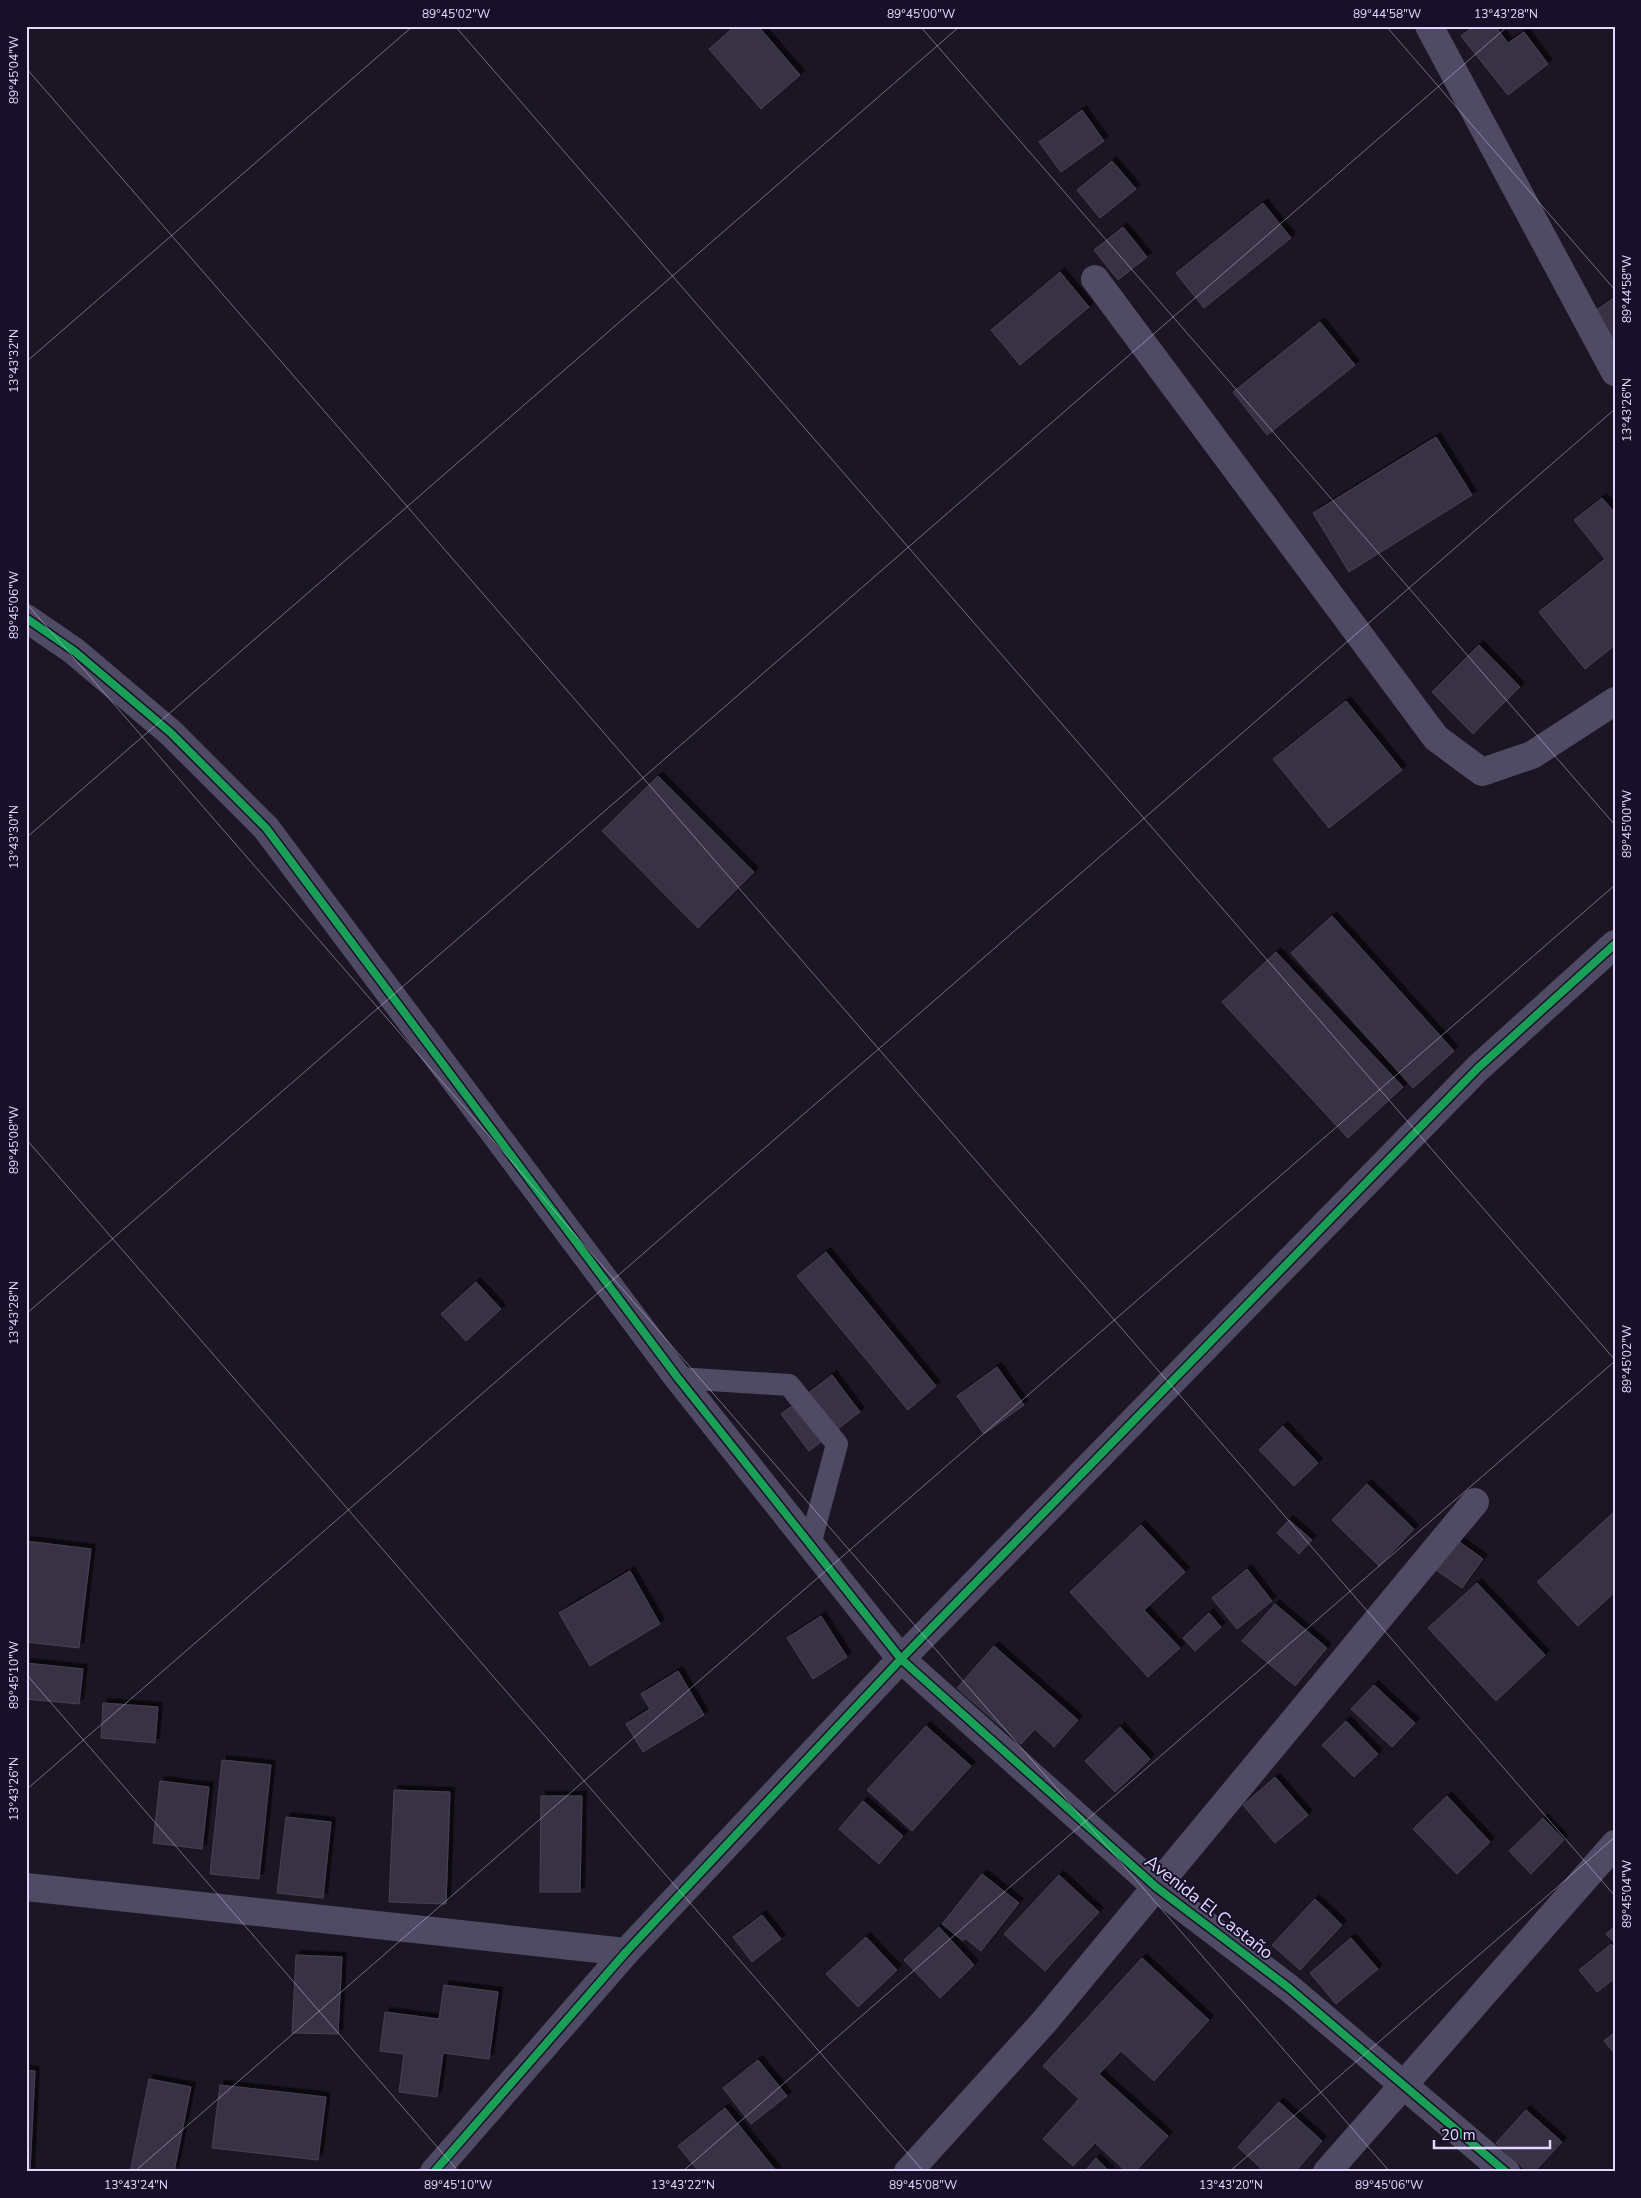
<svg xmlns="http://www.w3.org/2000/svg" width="1641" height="2198" font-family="'Nunito Sans',sans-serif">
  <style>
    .building { fill: #393345; stroke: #484157; filter: url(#shadow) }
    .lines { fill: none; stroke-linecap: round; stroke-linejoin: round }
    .service { stroke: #504b64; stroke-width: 22 }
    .minor { stroke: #504b64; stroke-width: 28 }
    .tertiary { stroke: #504b64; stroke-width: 28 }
    .cycleway-casing { stroke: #181029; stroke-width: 11 }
    .cycleway { stroke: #1a9f57; stroke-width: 8 }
    .ticks { fill: none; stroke: #e2d8ff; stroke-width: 1; stroke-opacity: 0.45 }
    .labels { text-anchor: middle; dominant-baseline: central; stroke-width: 4; stroke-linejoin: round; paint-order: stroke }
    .street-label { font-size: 18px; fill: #e2d8ff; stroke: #181029 }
    .neatline { fill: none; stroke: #e2d8ff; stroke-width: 2 }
    .ticks-label { font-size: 12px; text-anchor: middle; fill: #e2d8ff }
  </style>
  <defs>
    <filter id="shadow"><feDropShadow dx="4.5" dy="-4.5" stdDeviation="0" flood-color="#0009"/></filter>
  </defs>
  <rect width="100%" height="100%" fill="#1a1623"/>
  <g class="building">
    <path d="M735,26H758L800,75L761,109L709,49Z"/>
    <path d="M1474,26H1495L1508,43L1524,32L1548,64L1508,95L1461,36Z"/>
    <path d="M1082,110L1104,141L1061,172L1039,142Z"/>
    <path d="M1112,161L1136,189L1100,218L1077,190Z"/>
    <path d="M1263,203L1291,238L1204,308L1176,273Z"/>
    <path d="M1123,227L1147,257L1118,280L1094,250Z"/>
    <path d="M1060,272L1089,307L1020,365L991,330Z"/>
    <path d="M1615,297V341L1595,311Z"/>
    <path d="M1320,322L1355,365L1267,435L1233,392Z"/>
    <path d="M1436,437L1472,495L1349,572L1313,513Z"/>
    <path d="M1602,498L1615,513V645L1585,669L1539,612L1605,559L1574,520Z"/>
    <path d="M1479,645L1520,687L1473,734L1432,692Z"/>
    <path d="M1346,701L1402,770L1329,828L1273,759Z"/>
    <path d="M658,776L754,872L698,928L602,831Z"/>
    <path d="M1332,916L1454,1051L1413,1088L1291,953Z"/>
    <path d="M1276,952L1403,1087L1348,1138L1222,1002Z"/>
    <path d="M826,1252L936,1386L908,1410L797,1276Z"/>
    <path d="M476,1282L501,1309L466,1341L441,1314Z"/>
    <path d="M997,1367L1024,1405L984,1434L957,1396Z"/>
    <path d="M832,1375L860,1412L809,1451L781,1414Z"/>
    <path d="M1283,1426L1318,1463L1294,1486L1259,1450Z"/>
    <path d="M1367,1484L1414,1529L1379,1566L1332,1520Z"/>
    <path d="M1615,1511V1592L1578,1626L1537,1582Z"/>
    <path d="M1289,1520L1312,1540L1299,1554L1277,1533Z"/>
    <path d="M1141,1525L1185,1572L1144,1610L1180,1648L1148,1677L1070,1592Z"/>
    <path d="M26,1541L91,1549L79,1648L26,1642Z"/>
    <path d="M1458,1541L1483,1559L1462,1588L1436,1570Z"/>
    <path d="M1247,1569L1272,1601L1237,1629L1212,1598Z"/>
    <path d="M630,1571L660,1624L590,1666L559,1613Z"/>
    <path d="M1477,1583L1545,1655L1496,1701L1428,1628Z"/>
    <path d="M1275,1604L1327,1648L1295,1686L1242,1641Z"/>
    <path d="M1209,1613L1221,1627L1195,1651L1183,1638Z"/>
    <path d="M821,1616L847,1657L813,1679L787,1638Z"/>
    <path d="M994,1646L1078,1720L1054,1747L1035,1729L1021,1744L957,1688Z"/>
    <path d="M26,1663L83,1669L79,1704L26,1699Z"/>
    <path d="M678,1671L704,1715L643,1752L626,1724L650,1709L641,1694Z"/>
    <path d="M1374,1685L1415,1723L1392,1747L1351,1709Z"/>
    <path d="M103,1703L158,1707L155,1743L101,1738Z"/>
    <path d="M1346,1721L1378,1754L1354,1777L1322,1745Z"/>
    <path d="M926,1726L971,1766L912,1831L867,1790Z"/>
    <path d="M1120,1727L1150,1759L1115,1792L1085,1761Z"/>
    <path d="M222,1760L271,1765L259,1879L210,1874Z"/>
    <path d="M1275,1777L1308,1815L1275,1843L1243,1805Z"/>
    <path d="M160,1781L209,1787L202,1849L153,1843Z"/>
    <path d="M394,1790L450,1792L446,1904L389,1902Z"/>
    <path d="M541,1796H582L580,1892H540Z"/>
    <path d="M1447,1796L1490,1842L1457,1874L1413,1829Z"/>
    <path d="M863,1801L903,1836L879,1864L839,1829Z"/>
    <path d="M286,1817L331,1822L323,1898L277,1893Z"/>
    <path d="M1543,1818L1564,1840L1531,1874L1509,1851Z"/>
    <path d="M982,1874L1019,1903L981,1951L965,1938L963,1941L942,1924Z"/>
    <path d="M1059,1875L1099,1912L1045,1971L1004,1934Z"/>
    <path d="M1315,1899L1342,1925L1300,1970L1272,1945Z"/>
    <path d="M762,1915L781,1939L752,1962L733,1937Z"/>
    <path d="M1615,1926V1943L1606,1934Z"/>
    <path d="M939,1927L974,1965L940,1998L904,1960Z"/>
    <path d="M866,1937L897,1970L858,2007L826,1974Z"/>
    <path d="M1351,1938L1378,1969L1336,2004L1310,1973Z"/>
    <path d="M1611,1944L1615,1949V1978L1597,1992L1579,1970Z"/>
    <path d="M296,1955L342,1957L338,2034L292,2033Z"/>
    <path d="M1142,1958L1209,2020L1154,2081L1121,2051L1099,2074L1168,2136L1135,2172H1127L1095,2143L1073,2166L1043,2139L1079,2099L1043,2066Z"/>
    <path d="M444,1985L498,1992L489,2059L443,2053L437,2097L399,2092L404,2054L380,2051L385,2012L439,2019Z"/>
    <path d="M1615,2032V2054L1604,2041Z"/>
    <path d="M758,2060L787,2096L751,2124L723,2088Z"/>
    <path d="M26,2070L35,2071L30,2172H26Z"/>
    <path d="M149,2079L191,2087L174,2172H130Z"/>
    <path d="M220,2085L326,2097L318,2160L212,2148Z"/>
    <path d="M1279,2102L1322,2141L1295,2172H1265L1238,2147Z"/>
    <path d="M725,2108L777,2172H699L678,2146Z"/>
    <path d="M1526,2110L1562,2142L1534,2172H1528L1496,2143Z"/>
    <path d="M1096,2158L1110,2172H1084Z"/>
  </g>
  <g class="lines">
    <path class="service" d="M678,1378L789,1385L837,1444L810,1545"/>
    <g class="minor">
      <path d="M1429,26L1615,372"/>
      <path d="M1095,279L1436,738L1482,772L1532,755L1615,701"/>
      <path d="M901,1659L1156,1887L1289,1988L1506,2172"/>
      <path d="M26,1887L626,1952"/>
      <path d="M908,2172L1044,2022L1475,1502"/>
      <path d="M1327,2172L1615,1844"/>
    </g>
    <g class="tertiary">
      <path d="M26,618L74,651L171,733L266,828L678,1378L901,1659"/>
      <path d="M434,2172L626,1952L901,1659L1478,1068L1615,944"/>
    </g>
    <g class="cycleway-casing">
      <g id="cycleway">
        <path d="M26,618L74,651L171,733L266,828L678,1378L901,1659L1156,1887L1289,1988L1506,2172"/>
        <path d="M434,2172L626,1952L901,1659L1478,1068L1615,944"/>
      </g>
    </g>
    <use href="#cycleway" class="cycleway"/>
  </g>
  <path class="ticks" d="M455,26L1615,1360M920,26L1615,825M1386,26L1615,290M26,68L1615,1896M26,362L413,26M26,603L1390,2172M26,838L960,26M26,1139L924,2172M26,1314L1508,26M26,1674L459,2172M26,1790L1615,409M134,2172L1615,885M682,2172L1615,1361M1229,2172L1615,1837"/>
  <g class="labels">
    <g class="street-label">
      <text transform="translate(1209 1907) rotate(38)">Avenida El Castaño</text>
    </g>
  </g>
  <rect width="1641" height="2198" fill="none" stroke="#181029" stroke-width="55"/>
  <path d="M1434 2140v8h116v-8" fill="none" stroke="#e2d8ff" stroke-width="2.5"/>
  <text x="1441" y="2140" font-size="15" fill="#e2d8ff" stroke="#181029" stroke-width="4" paint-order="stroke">20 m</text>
  <rect x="28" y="28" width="1586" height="2142" class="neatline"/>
  <g class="ticks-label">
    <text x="456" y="18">89°45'02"W</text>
    <text x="921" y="18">89°45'00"W</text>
    <text x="1387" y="18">89°44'58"W</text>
    <text x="1506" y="18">13°43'28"N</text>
    <text transform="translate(14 70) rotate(-90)" y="4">89°45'04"W</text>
    <text transform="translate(1627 289) rotate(-90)" y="4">89°44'58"W</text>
    <text transform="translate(14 361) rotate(-90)" y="4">13°43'32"N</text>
    <text transform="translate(1627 410) rotate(-90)" y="4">13°43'26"N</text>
    <text transform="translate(14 605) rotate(-90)" y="4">89°45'06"W</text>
    <text transform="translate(1627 824) rotate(-90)" y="4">89°45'00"W</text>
    <text transform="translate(14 837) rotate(-90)" y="4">13°43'30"N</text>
    <text transform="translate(14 1140) rotate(-90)" y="4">89°45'08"W</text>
    <text transform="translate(14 1313) rotate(-90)" y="4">13°43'28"N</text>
    <text transform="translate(1627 1359) rotate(-90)" y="4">89°45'02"W</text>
    <text transform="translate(14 1675) rotate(-90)" y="4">89°45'10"W</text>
    <text transform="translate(14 1789) rotate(-90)" y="4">13°43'26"N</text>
    <text transform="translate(1627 1894) rotate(-90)" y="4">89°45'04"W</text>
    <text x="136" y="2189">13°43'24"N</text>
    <text x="458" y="2189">89°45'10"W</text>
    <text x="683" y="2189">13°43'22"N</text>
    <text x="923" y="2189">89°45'08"W</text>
    <text x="1231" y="2189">13°43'20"N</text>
    <text x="1389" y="2189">89°45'06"W</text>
  </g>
</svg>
